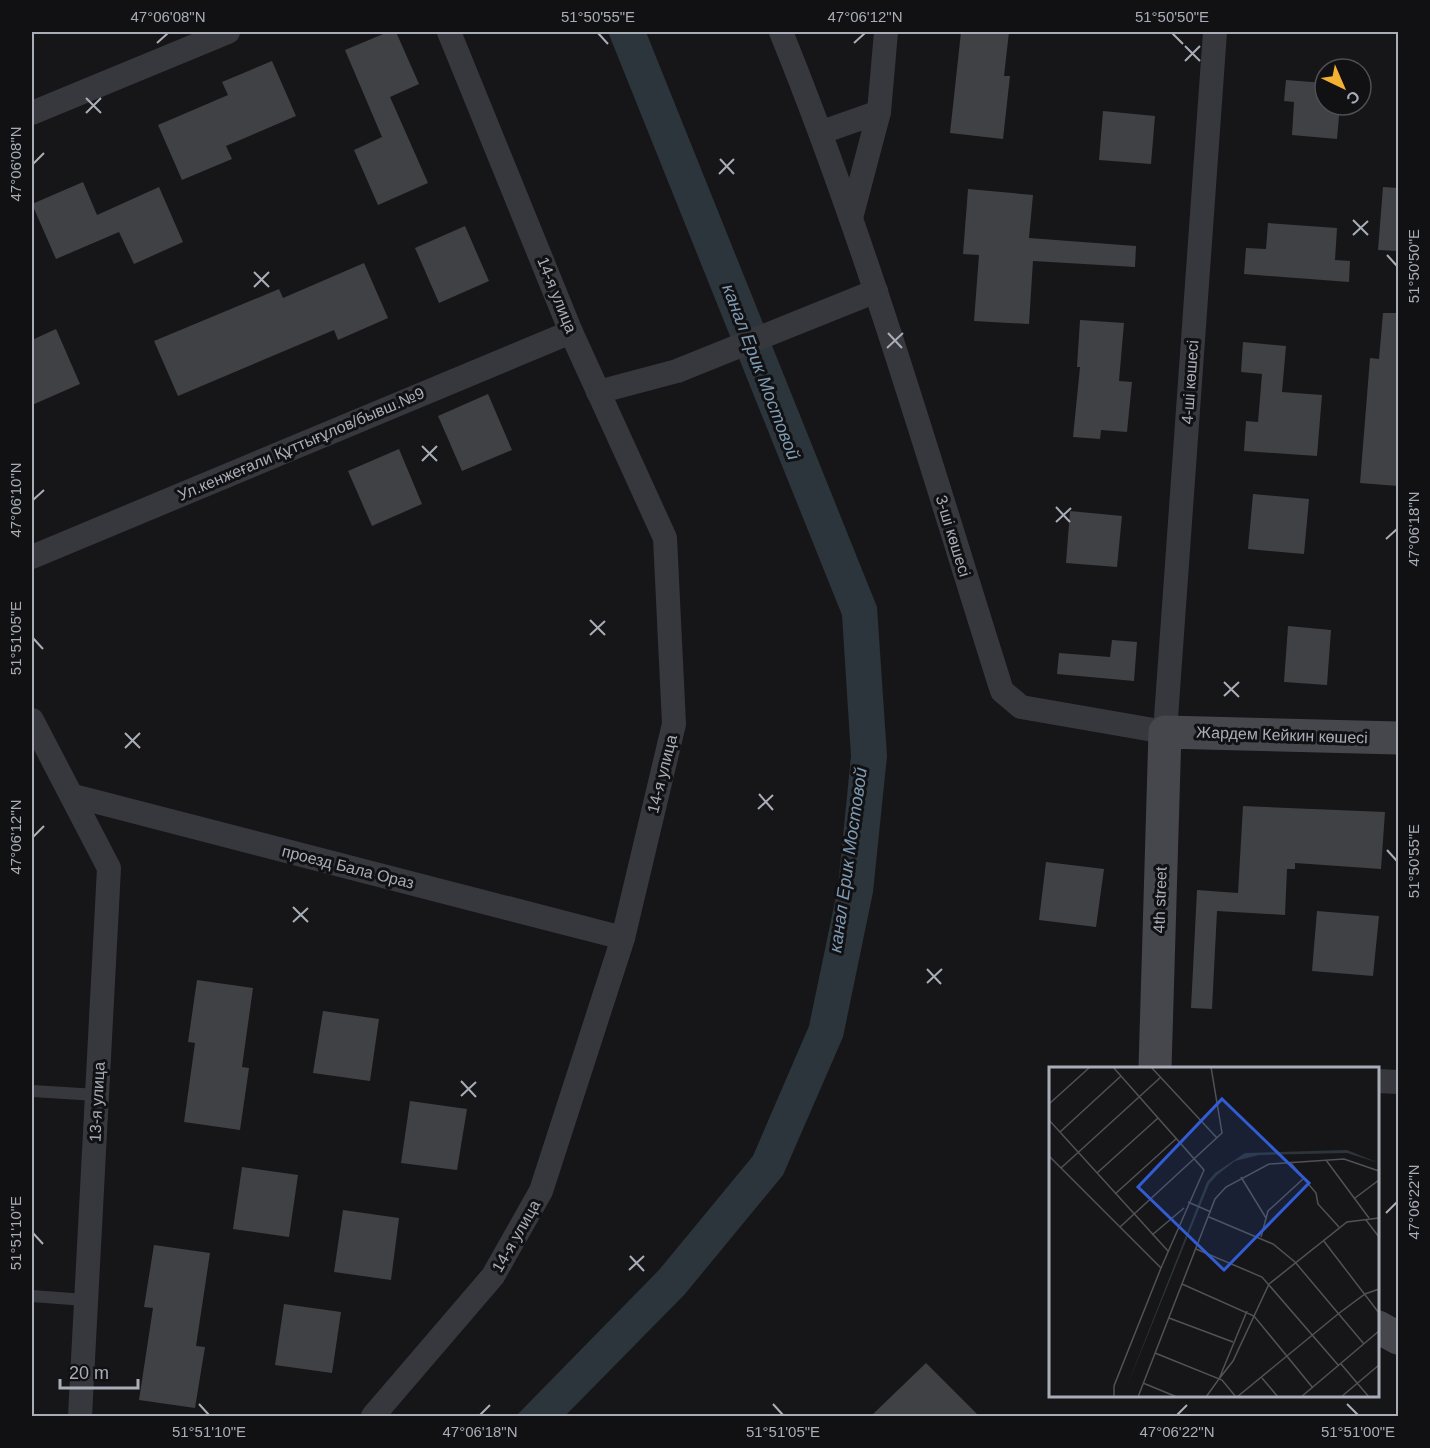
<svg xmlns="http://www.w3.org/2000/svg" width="1430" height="1448" font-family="Arial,sans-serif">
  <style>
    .water { fill: #2c353c }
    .building { fill: #404145 }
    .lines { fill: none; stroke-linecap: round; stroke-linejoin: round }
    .lane { stroke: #37383d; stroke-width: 12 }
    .street { stroke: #37383d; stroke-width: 24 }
    .secondary { stroke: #45474d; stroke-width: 33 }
    .ticks { fill: none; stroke: #a8adb8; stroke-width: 2 }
    .labels { text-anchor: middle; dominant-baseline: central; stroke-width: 6; stroke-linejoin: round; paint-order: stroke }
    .street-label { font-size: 16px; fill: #a8adb8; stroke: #111113 }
    .water-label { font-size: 18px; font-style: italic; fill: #7f9bb3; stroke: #111113 }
    .inset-road { fill: none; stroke: #505258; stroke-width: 1.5 }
    .view { fill: #325cd3; fill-opacity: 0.15; stroke: #325cd3; stroke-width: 3 }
    .inset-edge { fill: none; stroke: #a8adb8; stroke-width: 3 }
    .neatline { fill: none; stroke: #a8adb8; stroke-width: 2 }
    .ticks-label { font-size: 15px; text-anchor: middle; fill: #a8adb8 }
  </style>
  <rect width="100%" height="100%" fill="#161618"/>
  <path class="water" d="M608,32H646L877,607L887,756L873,892L843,1037L783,1175L685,1294L565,1416H516L659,1270L753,1156L809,1026L838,887L851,756L842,615Z"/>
  <g class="building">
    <path d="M388,32H396L419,84L390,97L428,183L378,205L354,150L382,137L345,50Z"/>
    <path d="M961,32H1009L1004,76H1010L1003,139L950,133Z"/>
    <path d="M272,61L296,116L226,146L232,159L182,180L158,125L228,95L222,82Z"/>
    <path d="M1286,80L1325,83V105H1340L1337,139L1292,135L1294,102L1284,101Z"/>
    <path d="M1103,111L1155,116L1151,164L1099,160Z"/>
    <path d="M83,182L97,215L159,187L183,242L134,264L119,232L56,259L32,204Z"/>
    <path d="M1383,187L1398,188V251L1378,250Z"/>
    <path d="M968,189L1033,195L1029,238L1136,246L1135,267L1033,261L1029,324L974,321L979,255L963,254Z"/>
    <path d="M1268,223L1337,228L1335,260L1350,261L1349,282L1244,274L1246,248L1266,249Z"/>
    <path d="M465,226L489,281L439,303L415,248Z"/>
    <path d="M364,263L388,318L338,340L334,330L178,396L154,341L279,289L283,298Z"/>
    <path d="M1383,313H1398V486L1360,483L1370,358L1379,359Z"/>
    <path d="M1080,320L1124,323L1119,381L1132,382L1127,432L1101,430L1100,439L1073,437L1080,367H1077Z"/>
    <path d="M56,329L80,384L32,405V340Z"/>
    <path d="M1243,342L1286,346L1282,392L1322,395L1317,456L1244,451L1246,421L1258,422L1262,374L1241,372Z"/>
    <path d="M488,394L512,450L462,471L438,416Z"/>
    <path d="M399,449L422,504L372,526L348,471Z"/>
    <path d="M1253,494L1309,499L1304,554L1248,549Z"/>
    <path d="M1070,511L1122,516L1117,567L1066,563Z"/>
    <path d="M1288,626L1331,630L1327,685L1284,682Z"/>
    <path d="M1112,640L1137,642L1134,681L1057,674L1059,653L1110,657Z"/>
    <path d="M1243,806L1385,812L1381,869L1295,863V869H1287L1285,915L1217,911L1212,1009L1191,1008L1197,890L1238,893Z"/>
    <path d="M1046,862L1104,869L1096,927L1039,920Z"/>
    <path d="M1317,911L1379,916L1373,976L1312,971Z"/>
    <path d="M197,980L253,988L242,1067L249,1068L240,1130L184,1122L195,1043L188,1042Z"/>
    <path d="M323,1011L379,1019L370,1081L313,1073Z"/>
    <path d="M410,1101L467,1109L457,1170L401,1163Z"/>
    <path d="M242,1167L298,1175L289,1237L233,1229Z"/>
    <path d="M343,1210L399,1218L391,1280L334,1272Z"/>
    <path d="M154,1245L210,1253L196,1346L205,1347L195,1408L139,1400L153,1308L144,1307Z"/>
    <path d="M284,1304L341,1312L332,1373L275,1365Z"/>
    <path d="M926,1363L979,1416H871Z"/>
  </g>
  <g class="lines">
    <g class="lane">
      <path d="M32,1091L97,1095"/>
      <path d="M32,1296L85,1300"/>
    </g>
    <g class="street">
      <path d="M781,32C868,246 932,470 1002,691L1021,707L1165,732L1215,32"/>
      <path d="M32,113L228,32"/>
      <path d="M822,132L879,112"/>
      <path d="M851,218L879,112L886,32"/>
      <path d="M598,392L677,371L876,291"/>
      <path d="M32,557L571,332"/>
      <path d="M32,720L109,868L80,1416"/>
      <path d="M74,796L623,938"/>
      <path d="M1378,1081L1398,1082"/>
      <path d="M373,1416L493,1276L541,1191L623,938L674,724L665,538L571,332L449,32"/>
    </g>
    <g class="secondary">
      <path d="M1155,1068L1165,732L1398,738"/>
      <path d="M1378,1327L1398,1338"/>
    </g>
  </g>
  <path class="ticks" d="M598,33L608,44M1172,33L1183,44M157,43L168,33M854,43L865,33M1185,46L1200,61M1185,61L1200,46M86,98L101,113M86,113L101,98M720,159L734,174M33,164L44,153M719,174L734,159M1353,220L1368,235M1353,235L1368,221M1387,255L1397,266M254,272L269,287M254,287L269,272M888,333L902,348M887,348L903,333M422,446L437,461M422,461L437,446M33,500L44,490M1056,507L1070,522M1056,522L1071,508M1386,539L1397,529M590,620L605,635M590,635L605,621M33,638L43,649M1224,682L1239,697M1224,696L1239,682M125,733L140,748M125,748L140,733M759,794L773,810M758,809L773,795M33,837L44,826M1387,850L1397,861M293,907L308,922M293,922L308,908M927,969L941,984M927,983L942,969M461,1081L476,1097M461,1096L476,1082M1386,1213L1397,1202M33,1233L43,1244M630,1256L644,1271M629,1270L644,1256M199,1404L209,1415M773,1404L783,1415M1347,1404L1358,1415M480,1415L490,1405M1177,1415L1187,1405"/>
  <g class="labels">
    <g class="street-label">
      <text transform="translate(557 295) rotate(68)">14-я улица</text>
      <text transform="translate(1190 382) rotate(-86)">4-ші көшесі</text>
      <text transform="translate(301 444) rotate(-23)">Ул.кенжеғали Құттығұлов/бывш.№9</text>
      <text transform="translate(953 536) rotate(73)">3-ші көшесі</text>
      <text transform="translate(1282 735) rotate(2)">Жардем Кейкин көшесі</text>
      <text transform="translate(662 774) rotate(-76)">14-я улица</text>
      <text transform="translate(348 867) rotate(14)">проезд Бала Ораз</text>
      <text transform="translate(1160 900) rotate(-88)">4th street</text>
      <text transform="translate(97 1102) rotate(-87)">13-я улица</text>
      <text transform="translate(516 1236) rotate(-60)">14-я улица</text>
    </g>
    <g class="water-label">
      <text transform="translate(761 372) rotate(69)">канал Ерик Мостовой</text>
      <text transform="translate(848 860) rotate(-82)">канал Ерик Мостовой</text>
    </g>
  </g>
  <g transform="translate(1049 1067)">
    <rect width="330" height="330" fill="#161618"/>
    <path d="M298,83L330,96L298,86L210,88L186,94L168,108L160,117L76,324L158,115L166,106L196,86Z" fill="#2c353c"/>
    <path class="inset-road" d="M64,0L155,103L112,201L65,319V330M102,0L168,71M0,37L41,0M0,53L119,184M11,65L72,9M0,89L112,201M277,93L320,151M241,95L267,126L269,137L290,160M12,101L112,10M48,106L109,51M192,110L217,151M66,127L128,71M306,131L330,113M139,135L162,145M160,150L224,177L246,195L315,277M317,153L330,170M71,160L173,66L162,0M103,168L135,141M212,170L219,144L254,112M274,173L330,246M147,182L213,210L290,299M133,217L205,249L264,321M120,251L184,275M106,286L173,313L187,330M292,297L320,330M213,311L229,330M170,312L184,294L220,217L298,155L330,151M94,316L128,330M89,330L166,132L177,120L220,97L295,92L330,104M157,330L170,312L198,244M188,330L289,247L316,227L330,222M252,330L330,264M292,330L330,298"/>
    <path class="view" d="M173,32L260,116L175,203L89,120Z"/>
    <rect width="330" height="330" class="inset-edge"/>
  </g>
  <rect width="1430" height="1448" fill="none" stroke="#111113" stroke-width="66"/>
  <g transform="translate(1343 87) rotate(136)"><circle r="28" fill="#111113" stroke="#4d4f55" stroke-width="1.5"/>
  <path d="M0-4.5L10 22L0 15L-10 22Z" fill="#f2b134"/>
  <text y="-9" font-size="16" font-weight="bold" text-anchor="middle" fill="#a8adb8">С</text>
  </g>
  <path d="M60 1379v9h78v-9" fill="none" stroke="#a8adb8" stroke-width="3"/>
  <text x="69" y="1379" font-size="18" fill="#a8adb8" stroke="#111113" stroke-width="4.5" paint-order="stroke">20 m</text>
  <rect x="33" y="33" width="1364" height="1382" class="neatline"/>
  <g class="ticks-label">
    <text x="168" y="22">47°06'08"N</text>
    <text x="598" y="22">51°50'55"E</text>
    <text x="865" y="22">47°06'12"N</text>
    <text x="1172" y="22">51°50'50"E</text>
    <text transform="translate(16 164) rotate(-90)" y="5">47°06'08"N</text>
    <text transform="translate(1414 266) rotate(-90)" y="5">51°50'50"E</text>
    <text transform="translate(16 500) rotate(-90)" y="5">47°06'10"N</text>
    <text transform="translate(1414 529) rotate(-90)" y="5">47°06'18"N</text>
    <text transform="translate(16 638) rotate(-90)" y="5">51°51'05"E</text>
    <text transform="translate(16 837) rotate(-90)" y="5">47°06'12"N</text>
    <text transform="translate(1414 861) rotate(-90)" y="5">51°50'55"E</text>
    <text transform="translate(1414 1202) rotate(-90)" y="5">47°06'22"N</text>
    <text transform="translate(16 1233) rotate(-90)" y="5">51°51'10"E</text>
    <text x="209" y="1437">51°51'10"E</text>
    <text x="480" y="1437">47°06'18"N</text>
    <text x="783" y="1437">51°51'05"E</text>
    <text x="1177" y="1437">47°06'22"N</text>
    <text x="1358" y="1437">51°51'00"E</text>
  </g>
</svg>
